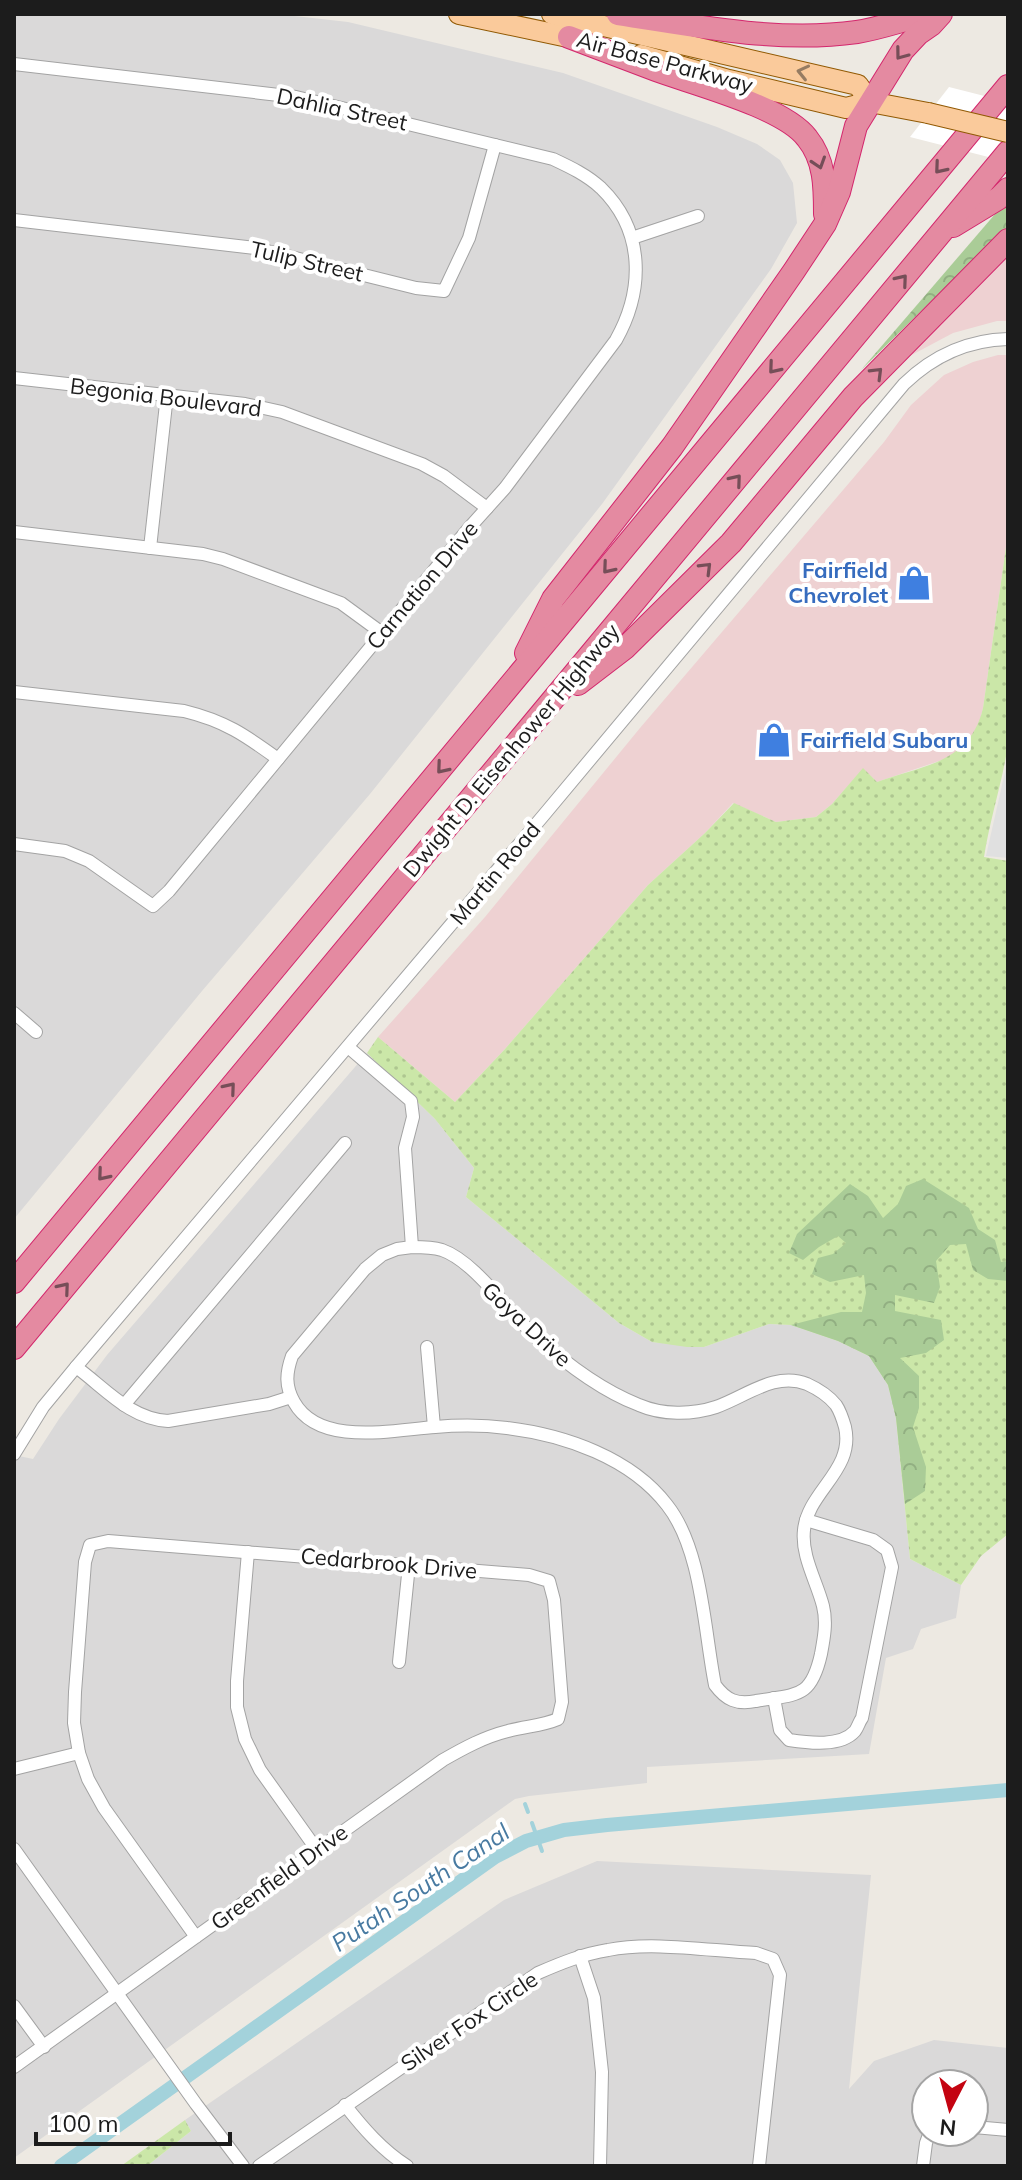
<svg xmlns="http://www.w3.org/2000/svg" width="1022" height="2180" font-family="Mulish,sans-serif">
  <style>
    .residential { fill: #dad9d9; fill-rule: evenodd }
    .commercial { fill: #eed1d2 }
    .grass { fill: url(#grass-dots) }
    .forest { fill: url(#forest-crowns) }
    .parking { fill: #e0e0e0 }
    .pier { fill: #fff }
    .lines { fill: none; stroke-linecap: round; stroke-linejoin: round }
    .stream { stroke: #a3d2db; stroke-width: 4 }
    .canal { stroke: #a3d2db; stroke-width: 14 }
    .street-casing { stroke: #a3a3a3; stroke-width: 14 }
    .primary-casing { stroke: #915903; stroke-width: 22 }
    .highway-casing { stroke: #d3276d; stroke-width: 24 }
    .street { stroke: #fff; stroke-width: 12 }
    .primary { stroke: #faca9b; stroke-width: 20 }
    .highway { stroke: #e48aa1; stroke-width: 22 }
    .primary-bridge-casing { stroke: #915903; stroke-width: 22; stroke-linecap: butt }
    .primary-bridge { stroke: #faca9b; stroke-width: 20 }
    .oneway { stroke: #764e58 }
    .oneway2 { stroke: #967c62 }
    .labels { text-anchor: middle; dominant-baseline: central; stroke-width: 8; stroke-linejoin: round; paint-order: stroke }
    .street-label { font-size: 22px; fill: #1c1c1c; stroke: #fff }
    .shop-label { font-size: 22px; font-weight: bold; fill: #366cbe; stroke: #fff; text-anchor: end }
    .water-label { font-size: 24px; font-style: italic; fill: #487aa1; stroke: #fff }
  </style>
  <defs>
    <pattern id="grass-dots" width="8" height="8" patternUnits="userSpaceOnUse" patternTransform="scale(2)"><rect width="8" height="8" fill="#cbe7a8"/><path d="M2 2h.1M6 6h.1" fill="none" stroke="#aec690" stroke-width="1.8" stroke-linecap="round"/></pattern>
    <pattern id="forest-crowns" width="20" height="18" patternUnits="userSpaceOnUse" patternTransform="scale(2)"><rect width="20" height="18" fill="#aacc97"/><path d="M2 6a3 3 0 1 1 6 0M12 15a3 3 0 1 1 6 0" fill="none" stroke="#92af82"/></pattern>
  </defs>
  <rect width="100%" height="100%" fill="#ede9e2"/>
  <g class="residential">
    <path d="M14,14H277L348,22L563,73L717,127L757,144L780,160L793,183L797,223L771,269L602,504L370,794L202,991L14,1219Z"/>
    <path d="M367,1053L435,1119L474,1168L466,1197L619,1323L652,1342L704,1347L769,1324L791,1325L838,1341L869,1356L888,1385L896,1418L910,1559L961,1585L956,1618L921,1629L913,1649L886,1658L869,1754L647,1767V1783L529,1796L515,1799L14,2158V1455L33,1459L59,1419L107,1355Z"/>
    <path d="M597,1861L871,1875L849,2089L874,2061L934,2040L1008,2048V2166H147L191,2131L185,2120L504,1900ZM926,2084H974V2132H926Z"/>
  </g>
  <g class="commercial">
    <path d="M1008,257V321H997L953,333L906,358Z"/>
    <path d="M998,355H1008V533L983,708L979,725L967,743L948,758L877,782L863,769L832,804L816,817L776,822L733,803L705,833L648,885L505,1049L455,1102L378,1037L485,917L640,728L884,442L911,405L944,375L973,362Z"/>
  </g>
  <g class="grass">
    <path d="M1008,533V745C1002,783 990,819 984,857L1008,861V1534L981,1556L961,1585L910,1559L896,1418L888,1385L869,1356L838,1341L791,1325L769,1324L704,1347H687L652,1342L619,1323L466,1197L474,1168L435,1119L367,1053L378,1037L455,1102L505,1049L648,885L705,833L734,803L776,822L816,817L832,804L863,768L877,782C924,765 970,763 983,708Z"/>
    <path d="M185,2120L191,2131L147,2166H121Z"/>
  </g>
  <g class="forest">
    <path d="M1008,199V226L861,370Z"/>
    <path d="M923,1179L969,1208L978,1229L995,1240L1001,1262L1008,1261V1281L988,1279L973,1270L966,1244L950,1245L936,1261L940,1287L934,1303L895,1295V1311L941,1320L944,1340L926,1353L900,1358L919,1376V1408L913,1427L926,1467L925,1491L905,1504L896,1418L888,1385L869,1356L838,1341L791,1325L841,1312H862L866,1293L864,1275L830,1282L812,1274L818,1258L833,1254L846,1243L838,1236L819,1247L803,1260L789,1253L797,1234L850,1184L868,1196L883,1218L898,1204L906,1186Z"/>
  </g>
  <path class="parking" d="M1008,759V858L986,856Z"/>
  <path class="pier" d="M949,87L1008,102V162L910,137Z"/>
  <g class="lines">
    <g class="stream">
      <path d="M525,1804L528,1812"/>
      <path d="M532,1823L542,1851"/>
    </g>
    <path class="canal" d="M61,2166L495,1857L526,1841L564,1830L607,1825L1008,1790"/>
    <g class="street-casing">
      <g id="street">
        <path d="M14,64L296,97L553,159C570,167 587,175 601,188C645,231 644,290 616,340L505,488L469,528L169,891L153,906L89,861L65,851L14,844"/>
        <path d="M14,220L255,248L416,288L444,291L469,238L495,145"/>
        <path d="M632,238L698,216"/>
        <path d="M14,378L245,404L282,412L422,464L444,476L487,508"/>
        <path d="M14,532L203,554L223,559L341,603L382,633"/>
        <path d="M150,548L167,395"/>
        <path d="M14,692L184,711C225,721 245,735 278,759"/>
        <path d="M14,1013L36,1032"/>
        <path d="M348,1047L411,1101L413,1117L405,1148L412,1247"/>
        <path d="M412,1247C422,1247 432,1247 442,1250C474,1261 508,1311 534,1335C565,1363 600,1390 639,1405C662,1415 692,1415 716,1407C745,1397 775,1371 807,1384C818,1389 828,1395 836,1405C840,1411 843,1420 845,1427C855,1470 808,1491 804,1530C801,1556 817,1582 823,1606C827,1622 824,1638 821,1654C811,1699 797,1694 756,1701C737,1705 726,1700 715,1685C704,1630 702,1549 667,1505C631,1458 565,1435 507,1428C484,1425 458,1425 435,1427C393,1430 319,1447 294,1402C285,1386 286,1373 292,1356L365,1269L382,1255L397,1249Z"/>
        <path d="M427,1347L434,1427"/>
        <path d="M76,1367C105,1388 130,1419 168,1421L269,1404L291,1397"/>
        <path d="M124,1405L345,1143"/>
        <path d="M14,1454L43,1407L76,1367L543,816L904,384C933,356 967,340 1008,339"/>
        <path d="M248,1552L237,1681V1707L245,1739L260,1770L317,1850"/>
        <path d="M399,1662L409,1565"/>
        <path d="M774,1698L780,1730L789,1740C809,1743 841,1747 855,1731C858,1727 859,1722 862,1718L892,1567L887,1550L873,1540L806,1520"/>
        <path d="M14,1769L79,1753"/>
        <path d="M14,1849L196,2104L243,2166"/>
        <path d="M580,1956L594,1998L602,2072L600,2166"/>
        <path d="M14,2006L44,2047"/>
        <path d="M14,2067L443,1760C464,1748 484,1737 508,1731C525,1726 542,1726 558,1719L562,1702L554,1600L549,1581L529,1575L108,1541L90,1545L85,1562L75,1692L74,1723L79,1753L88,1779L104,1808L196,1937"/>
        <path d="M345,2105C363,2128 382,2150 407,2166"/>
        <path d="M974,2127L1008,2130"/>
        <path d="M259,2166L538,1973C561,1963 583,1954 608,1950C652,1941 711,1951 756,1953L773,1959L780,1975L759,2166"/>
        <path d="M923,2166L926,2143L930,2132"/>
      </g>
    </g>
    <g class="primary-casing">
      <g id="primary">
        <path d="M459,14L582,40"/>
        <path d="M552,14L858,85L870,102"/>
        <path d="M641,55L729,80L846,108L870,102L928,113"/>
      </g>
    </g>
    <g class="highway-casing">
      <g id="highway">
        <path d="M618,14C698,26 777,43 857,32C882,28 905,19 929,14"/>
        <path d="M569,37C598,48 627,59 656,70C694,84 784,107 807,138C825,160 825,187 825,214"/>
        <path d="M953,226L999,198L1008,189"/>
        <path d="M526,653L553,599L672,447L794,271L825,224L839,192L856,126L903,50L918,34L931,25L941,14"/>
        <path d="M578,684L625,648L731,543L853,397L1008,240"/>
        <path d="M14,1282L1008,86"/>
        <path d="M14,1348L1008,152"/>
      </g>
    </g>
    <use href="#street" class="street"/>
    <use href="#primary" class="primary"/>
    <use href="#highway" class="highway"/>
    <g class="primary-bridge-casing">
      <path id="primary-bridge" d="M928,113L1008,132"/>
    </g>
    <use href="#primary-bridge" class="primary-bridge"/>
  </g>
  <defs><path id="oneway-chevron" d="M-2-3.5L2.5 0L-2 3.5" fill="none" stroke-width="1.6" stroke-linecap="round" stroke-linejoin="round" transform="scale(2)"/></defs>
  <g class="oneway">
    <use href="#oneway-chevron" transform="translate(901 54) rotate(127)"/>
    <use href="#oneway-chevron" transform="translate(819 163) rotate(72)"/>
    <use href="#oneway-chevron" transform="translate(940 168) rotate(130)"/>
    <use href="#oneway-chevron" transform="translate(902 280) rotate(-50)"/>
    <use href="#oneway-chevron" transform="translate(774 368) rotate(130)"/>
    <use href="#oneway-chevron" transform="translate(877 373) rotate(-45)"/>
    <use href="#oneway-chevron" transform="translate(736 480) rotate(-50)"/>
    <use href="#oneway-chevron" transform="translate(608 568) rotate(130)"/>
    <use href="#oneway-chevron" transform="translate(706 568) rotate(-45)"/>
    <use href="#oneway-chevron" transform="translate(442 768) rotate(130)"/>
    <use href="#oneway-chevron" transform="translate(230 1088) rotate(-50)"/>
    <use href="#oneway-chevron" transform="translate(103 1175) rotate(130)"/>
    <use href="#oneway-chevron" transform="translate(64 1288) rotate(-50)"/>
  </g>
  <use class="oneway2" href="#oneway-chevron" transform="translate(803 72) rotate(-167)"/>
  <defs>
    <g id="shop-bare" transform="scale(2.76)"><path d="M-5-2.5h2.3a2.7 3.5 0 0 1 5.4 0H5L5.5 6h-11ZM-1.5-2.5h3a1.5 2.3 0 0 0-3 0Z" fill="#3f7fe0" stroke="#fff" stroke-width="2.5" paint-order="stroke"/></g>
  </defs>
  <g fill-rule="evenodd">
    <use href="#shop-bare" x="914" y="583"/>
    <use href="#shop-bare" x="774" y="740"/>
  </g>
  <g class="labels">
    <g class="street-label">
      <text transform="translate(665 62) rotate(15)">Air Base Parkway</text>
      <text transform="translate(342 109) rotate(12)">Dahlia Street</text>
      <text transform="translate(307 261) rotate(13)">Tulip Street</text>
      <text transform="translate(166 397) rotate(7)">Begonia Boulevard</text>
      <text transform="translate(422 585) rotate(-50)">Carnation Drive</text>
      <text transform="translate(511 750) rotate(-50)">Dwight D. Eisenhower Highway</text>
      <text transform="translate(495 873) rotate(-50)">Martin Road</text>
      <text transform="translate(527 1324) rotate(43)">Goya Drive</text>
      <text transform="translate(389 1563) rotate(5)">Cedarbrook Drive</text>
      <text transform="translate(279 1877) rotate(-36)">Greenfield Drive</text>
      <text transform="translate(469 2021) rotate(-34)">Silver Fox Circle</text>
    </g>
    <g class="shop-label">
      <text x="888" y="570">Fairfield<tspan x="888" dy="25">Chevrolet</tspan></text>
      <text x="800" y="740" text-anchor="start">Fairfield Subaru</text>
    </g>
    <g class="water-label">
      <text transform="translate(420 1887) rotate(-34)">Putah South Canal</text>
    </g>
  </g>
  <rect width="1022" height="2180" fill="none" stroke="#1c1c1c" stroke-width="32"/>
  <g transform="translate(950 2108) rotate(186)"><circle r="38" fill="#ffffff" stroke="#a4a4a4" stroke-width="2"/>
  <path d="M0-6L14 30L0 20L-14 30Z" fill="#c40411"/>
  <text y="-12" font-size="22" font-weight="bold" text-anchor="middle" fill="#1c1c1c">N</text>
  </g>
  <path d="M36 2132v12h194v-12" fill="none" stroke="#1c1c1c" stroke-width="4"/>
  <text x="48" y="2132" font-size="24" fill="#1c1c1c" stroke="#ffffff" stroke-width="6" paint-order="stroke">100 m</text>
</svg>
